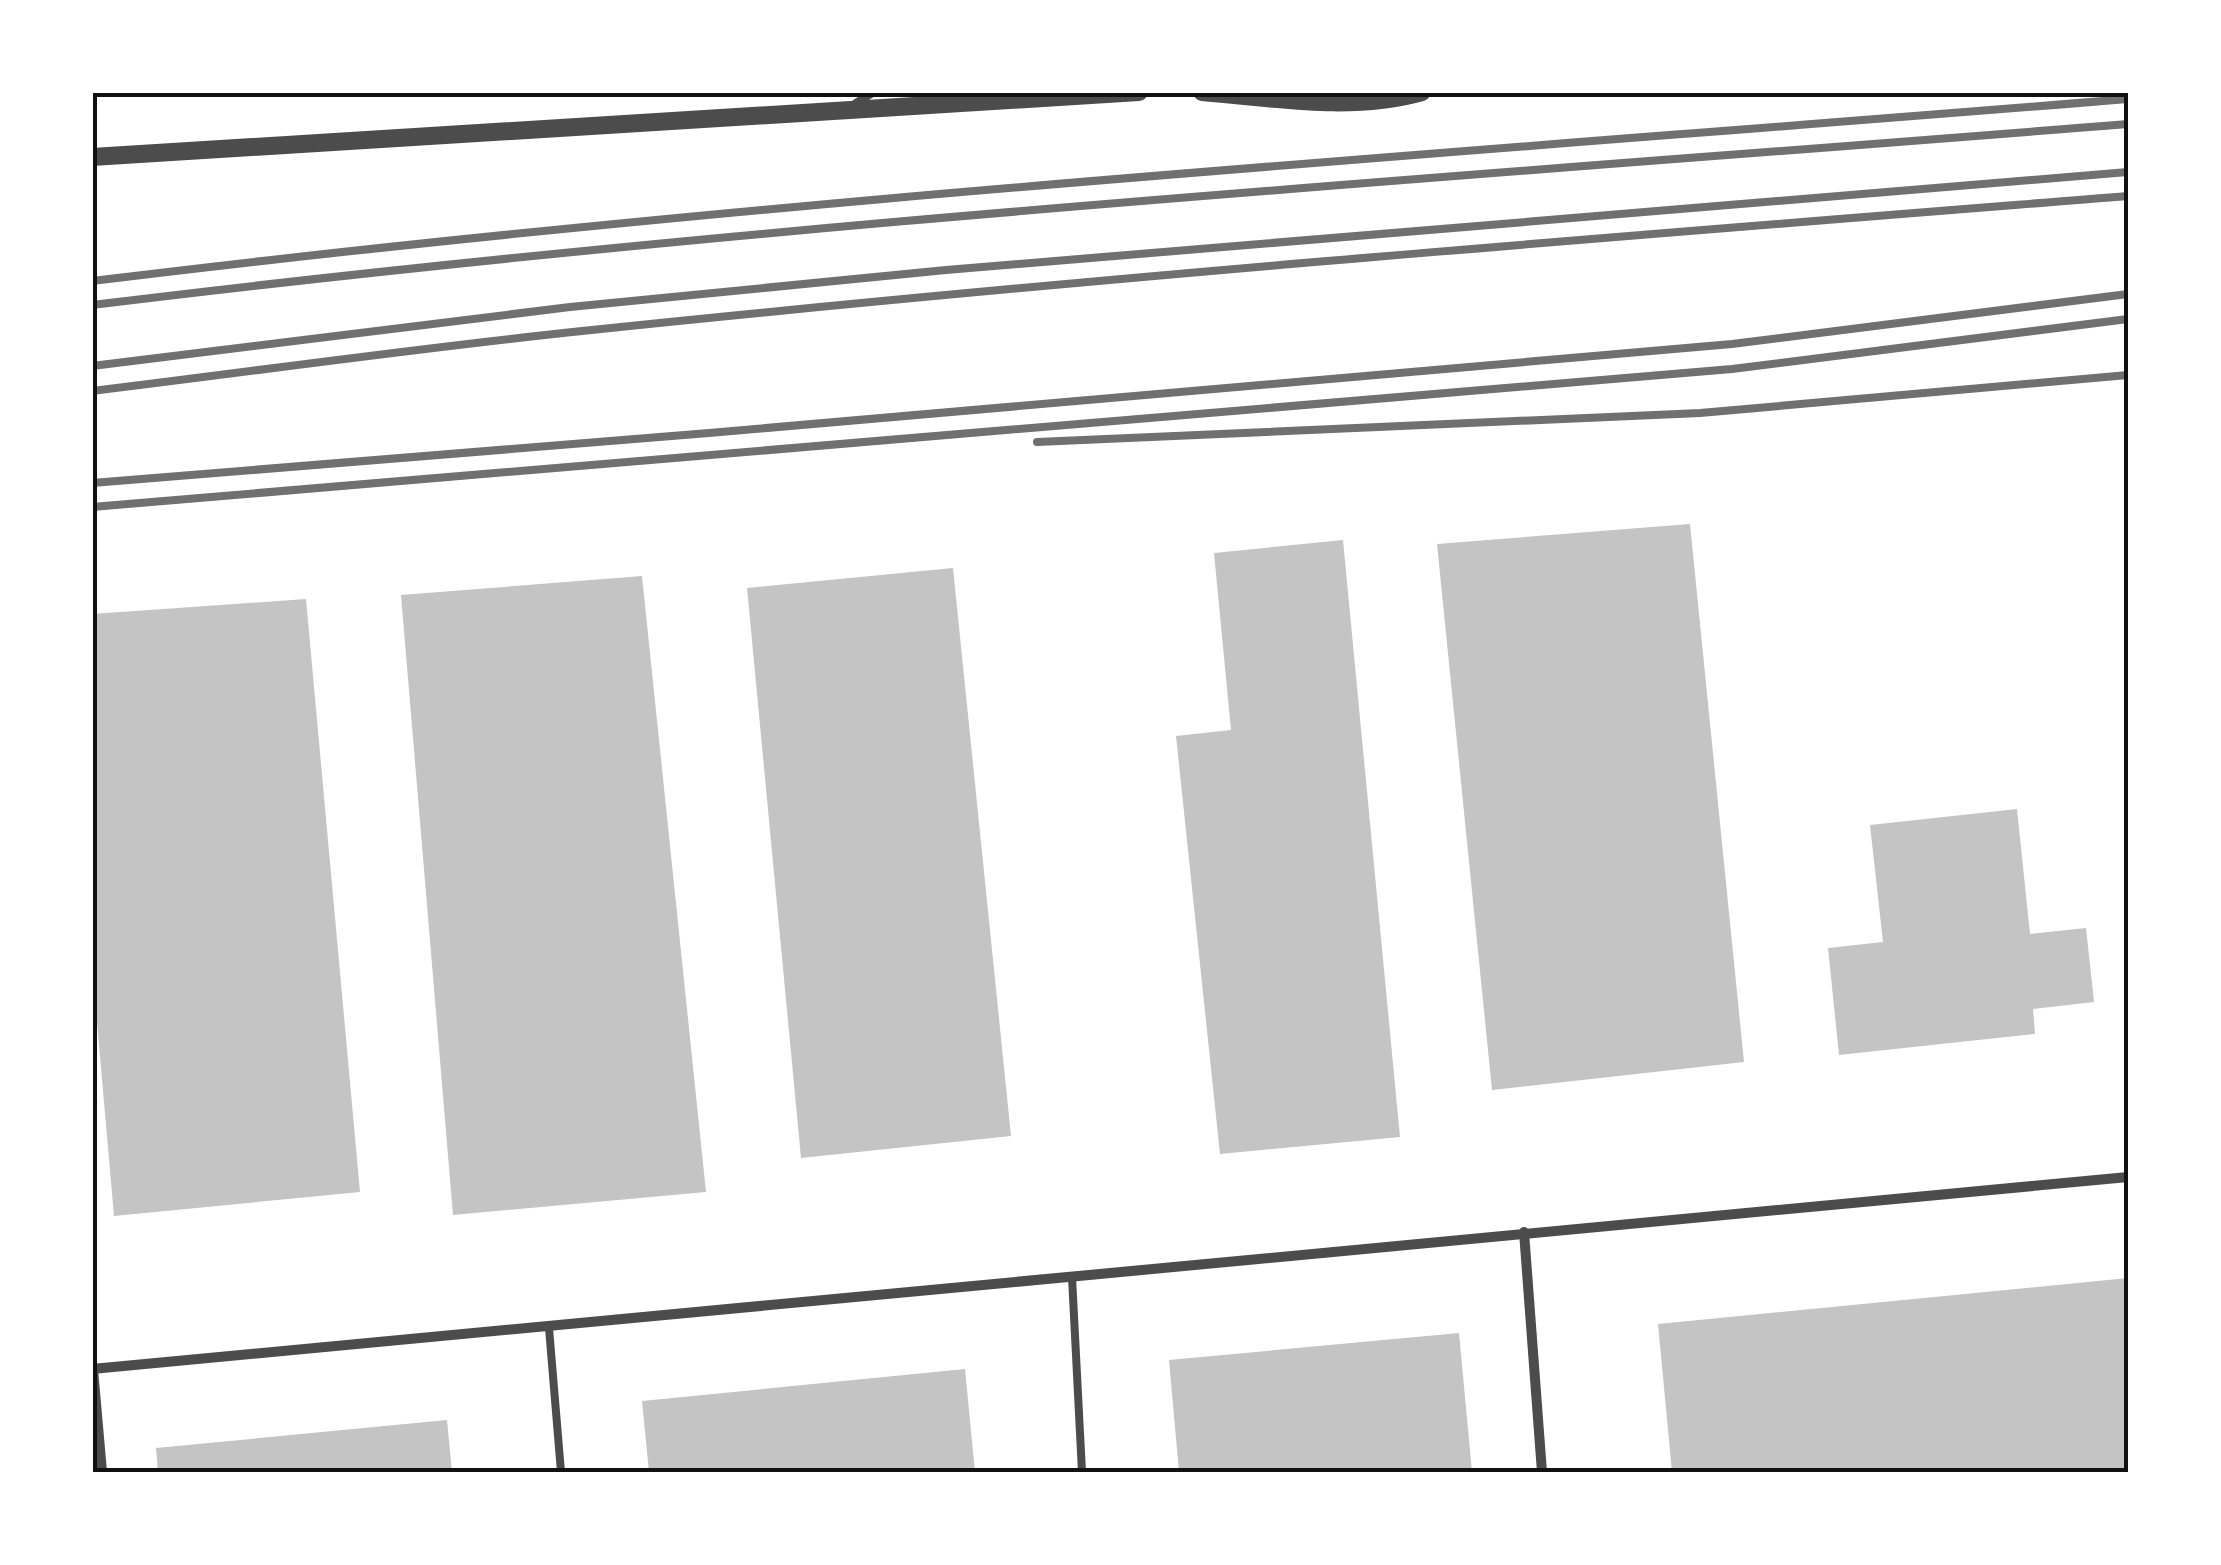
<svg xmlns="http://www.w3.org/2000/svg" width="2221" height="1565" font-family="'Playfair Display',serif">
  <style>
    .building { fill: #c4c4c4 }
    .lines { fill: none; stroke-linecap: round; stroke-linejoin: round }
    .service { stroke: #4c4c4c; stroke-width: 8 }
    .minor { stroke: #4c4c4c; stroke-width: 10 }
    .tertiary { stroke: #4c4c4c; stroke-width: 18 }
    .rail { stroke: #707070; stroke-width: 8 }
    .neatline { fill: none; stroke: #111; stroke-width: 4 }
  </style>
  <rect width="100%" height="100%" fill="#fff"/>
  <g class="building">
    <path d="M1690,524L1744,1062L1492,1090L1437,544Z"/>
    <path d="M1343,540L1400,1137L1220,1154L1176,736L1231,730L1214,553Z"/>
    <path d="M953,568L1011,1136L801,1158L747,588Z"/>
    <path d="M642,576L706,1192L453,1215L401,595Z"/>
    <path d="M306,599L360,1192L114,1216L92,965V614Z"/>
    <path d="M2017,809L2030,934L2086,928L2094,1002L2033,1009L2035,1034L1839,1055L1828,948L1883,942L1870,825Z"/>
    <path d="M2128,1278V1472H1672L1658,1324Z"/>
    <path d="M1459,1333L1472,1472H1179L1169,1360Z"/>
    <path d="M965,1369L975,1472H649L642,1401Z"/>
    <path d="M447,1420L452,1472H158L156,1448Z"/>
  </g>
  <g class="lines">
    <g class="service">
      <path d="M856,103L874,92"/>
      <path d="M1072,1277L1082,1472"/>
      <path d="M549,1328L561,1472"/>
    </g>
    <g class="minor">
      <path d="M1524,1232L1542,1472"/>
      <path d="M92,1369L2128,1177"/>
      <path d="M93,1369L102,1472"/>
    </g>
    <g class="tertiary">
      <path d="M1202,92C1274,98 1352,112 1422,92"/>
      <path d="M92,157L1139,92"/>
    </g>
    <g class="rail">
      <path d="M92,281C769,198 1450,154 2128,99"/>
      <path d="M92,305C769,222 1450,178 2128,124"/>
      <path d="M92,366L570,307L946,270L2128,172"/>
      <path d="M92,391C256,371 419,348 582,331C1097,277 1613,237 2128,196"/>
      <path d="M1037,442L1700,413L2128,375"/>
      <path d="M92,483L709,433L1732,344L2128,294"/>
      <path d="M92,507L1732,369L2128,319"/>
    </g>
  </g>
  <rect width="2221" height="1565" fill="none" stroke="#ffffff" stroke-width="190"/>
  <rect x="95" y="95" width="2031" height="1375" class="neatline"/>
</svg>
